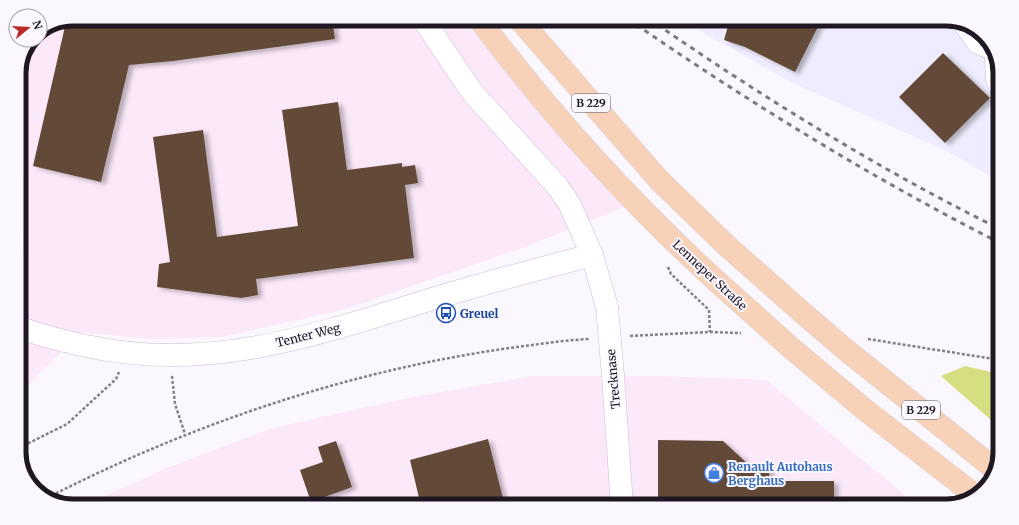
<svg xmlns="http://www.w3.org/2000/svg" width="1019" height="525" font-family="Merriweather,serif">
  <style>
    .commercial { fill: #fbe8f9 }
    .industrial { fill: #eeecfe }
    .green { fill: #d7de81 }
    .building { fill: #644a38; filter: url(#shadow) }
    .lines { fill: none; stroke-linecap: round; stroke-linejoin: round }
    .minor-casing { stroke: #ccbbd9; stroke-width: 23 }
    .major-casing { stroke: #d7d5d7; stroke-width: 23 }
    .path { stroke: #857f88; stroke-width: 2.5; stroke-dasharray: 3 2; stroke-linecap: butt }
    .minor { stroke: #fff; stroke-width: 22 }
    .major { stroke: #f7d2b9; stroke-width: 22 }
    .rail { stroke: #7e7982; stroke-width: 3; stroke-dasharray: 5 5; stroke-linecap: butt }
    .minor-bridge-casing { stroke: #ccbbd9; stroke-width: 23; stroke-linecap: butt }
    .major-bridge-casing { stroke: #d7d5d7; stroke-width: 23; stroke-linecap: butt }
    .minor-bridge { stroke: #fff; stroke-width: 22 }
    .major-bridge { stroke: #f7d2b9; stroke-width: 22 }
    .labels { text-anchor: middle; dominant-baseline: central; stroke-width: 4; stroke-linejoin: round; paint-order: stroke }
    .shield { fill: #fbf7fe; stroke: #615b65; stroke-width: 1 }
    .shield-label { font-size: 11px; font-weight: bold; fill: #1f1823 }
    .street-label { font-size: 12px; fill: #1f1823; stroke: #fbf7fe }
    .transit-label { font-size: 12px; font-weight: bold; fill: #164399; stroke: #fbf7fe; text-anchor: start }
    .shop-label { font-size: 12px; font-weight: bold; fill: #366cbe; stroke: #fbf7fe; text-anchor: start }
    .rim { fill: none; stroke: #1f1823; stroke-width: 5 }
  </style>
  <defs>
    <filter id="shadow"><feDropShadow dx="4.5" dy="2.5" stdDeviation="2" flood-color="#0004"/></filter>
  </defs>
  <rect width="100%" height="100%" fill="#fbf7fe"/>
  <g class="commercial">
    <path d="M73,19H462L553,128L631,204L533,244L346,309L222,337L150,339L81,332L19,394V70L33,40H40V33Z"/>
    <path d="M532,376H657L766,380L918,506H83L167,468L269,429L403,399Z"/>
  </g>
  <path class="industrial" d="M684,19H946L970,25L1000,70V182L949,152L793,83L707,35Z"/>
  <path class="green" d="M965,366L1000,374V428L941,376Z"/>
  <g class="building">
    <path d="M73,19H129L140,22L153,19H332L335,39L173,61L129,65L101,182L33,166L66,22Z"/>
    <path d="M730,19H822L795,72L745,47L724,40Z"/>
    <path d="M943,53L990,98L945,143L899,97Z"/>
    <path d="M338,102L347,170L402,163V167L415,165L418,183L405,185L414,258L256,279L258,295L241,298L157,287L159,264L170,262L153,137L203,130L217,237L298,226L282,110Z"/>
    <path d="M488,439L505,506H421L410,460Z"/>
    <path d="M658,440L723,441L749,465H769V481H834V506H658Z"/>
    <path d="M336,441L352,487L311,502L300,470L323,462L318,447Z"/>
  </g>
  <g class="lines">
    <g class="minor-casing">
      <g id="minor">
        <path d="M423,19L472,92L558,187L570,205L592,255L607,307"/>
        <path d="M964,23L978,43L993,49"/>
        <path d="M996,59L997,80L1000,86"/>
        <path d="M19,327C40,336 64,341 86,346C209,373 316,335 432,299C485,283 538,269 592,255"/>
        <path d="M613,376L622,506"/>
      </g>
    </g>
    <g class="major-casing">
      <g id="major">
        <path d="M479,19C559,126 649,223 750,311"/>
        <path d="M519,19L658,179L727,246L804,314"/>
        <path d="M790,347L864,409L976,496"/>
        <path d="M846,350L996,470"/>
      </g>
    </g>
    <g class="path">
      <path d="M668,267L671,274L709,310L710,332"/>
      <path d="M630,336L710,332L741,333"/>
      <path d="M868,339L1000,360"/>
      <path d="M172,376L175,404L185,434"/>
      <path d="M19,448L67,424L116,379L119,372"/>
      <path d="M47,498C193,423 354,369 517,347C541,344 565,340 590,339"/>
    </g>
    <use href="#minor" class="minor"/>
    <use href="#major" class="major"/>
    <g class="rail">
      <path d="M628,19C747,101 870,177 1000,243"/>
      <path d="M649,19C761,96 878,169 1000,229"/>
    </g>
    <g class="minor-bridge-casing">
      <path id="minor-bridge" d="M607,307L613,376"/>
    </g>
    <g class="major-bridge-casing">
      <g id="major-bridge">
        <path d="M750,311L790,347"/>
        <path d="M804,314L846,350"/>
      </g>
    </g>
    <use href="#minor-bridge" class="minor-bridge"/>
    <use href="#major-bridge" class="major-bridge"/>
  </g>
  <defs>
    <g id="bus-ring" transform="scale(1)"><circle r="9.5" fill="#fbf7fe" stroke="#1a4fb4" stroke-width="1.5"/><path d="M-5-6H5V4H4V6H2V4H-2V6H-4V4H-5ZM-3.5-4V0h7V-4ZM-3.5 1.2v1.5H-2V1.2ZM2 1.2v1.5H3.5V1.2Z" fill="#1a4fb4"/></g>
    <g id="shop-ring" transform="scale(1)"><circle r="9.5" fill="#fbf7fe" stroke="#3f7fe0" stroke-width="1.5"/><path d="M-5-2.5h2.3a2.7 3.5 0 0 1 5.4 0H5L5.5 6h-11ZM-1.5-2.5h3a1.5 2.3 0 0 0-3 0Z" fill="#3f7fe0"/></g>
  </defs>
  <g fill-rule="evenodd">
    <use href="#bus-ring" x="446" y="313"/>
    <use href="#shop-ring" x="714" y="473"/>
  </g>
  <g class="labels">
    <g class="shield">
      <rect x="572" y="94" width="38" height="18" rx="3"/>
      <rect x="902" y="401" width="38" height="18" rx="3"/>
    </g>
    <g class="shield-label">
      <text x="591" y="103">B 229</text>
      <text x="921" y="410">B 229</text>
    </g>
    <g class="street-label">
      <text transform="translate(710 275) rotate(43)">Lenneper Straße</text>
      <text transform="translate(308 335) rotate(-14)">Tenter Weg</text>
      <text transform="translate(613 379) rotate(-95)">Trecknase</text>
    </g>
    <g class="transit-label">
      <text x="460" y="313">Greuel</text>
    </g>
    <g class="shop-label">
      <text x="728" y="466">Renault Autohaus<tspan x="728" dy="14">Berghaus</tspan></text>
    </g>
  </g>
  <path d="M0 0H1019V525H0ZM73 26H946A47 47 0 0 1 993 73V452A47 47 0 0 1 946 499H73A47 47 0 0 1 26 452V73A47 47 0 0 1 73 26Z" fill="#fbf7fe" fill-rule="evenodd"/>
  <path class="rim" d="M73 26H946A47 47 0 0 1 993 73V452A47 47 0 0 1 946 499H73A47 47 0 0 1 26 452V73A47 47 0 0 1 73 26Z"/>
  <g transform="translate(28 28) rotate(72)"><circle r="19" fill="#fbf7fe" stroke="#a39ea6"/>
  <path d="M0-3L7 15L0 10L-7 15Z" fill="#b92a28"/>
  <text y="-6" font-size="11" font-weight="bold" text-anchor="middle" fill="#1f1823">N</text>
  </g>
</svg>
